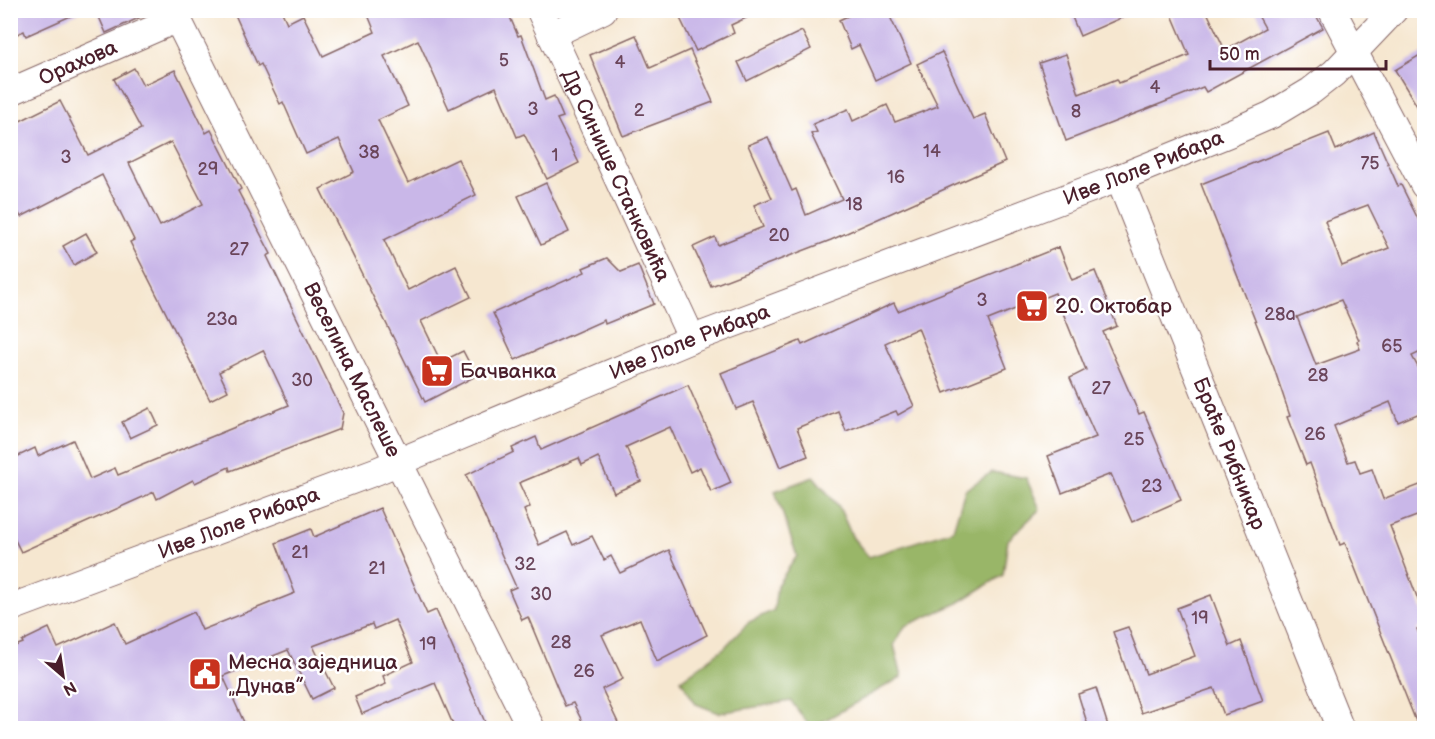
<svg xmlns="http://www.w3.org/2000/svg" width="1435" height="739" font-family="'Balsamiq Sans',sans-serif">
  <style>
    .forest { fill: #99b668; stroke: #726a4a; stroke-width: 1.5 }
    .building { fill: #c9b7e8; fill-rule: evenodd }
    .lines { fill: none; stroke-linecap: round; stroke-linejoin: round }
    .street-casing { stroke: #866565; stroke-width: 29 }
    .street { stroke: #fff; stroke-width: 27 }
    .labels { text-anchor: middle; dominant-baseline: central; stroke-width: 5; stroke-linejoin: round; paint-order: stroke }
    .number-label { font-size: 18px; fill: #6a455a }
    .street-label { font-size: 21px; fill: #4a1f2b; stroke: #fff }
    .poi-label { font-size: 21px; fill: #4a1f2b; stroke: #fff; text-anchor: start }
  </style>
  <rect width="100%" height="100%" fill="#fff"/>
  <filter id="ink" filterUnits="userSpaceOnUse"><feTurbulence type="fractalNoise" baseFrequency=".0167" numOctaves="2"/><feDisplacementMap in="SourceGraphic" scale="12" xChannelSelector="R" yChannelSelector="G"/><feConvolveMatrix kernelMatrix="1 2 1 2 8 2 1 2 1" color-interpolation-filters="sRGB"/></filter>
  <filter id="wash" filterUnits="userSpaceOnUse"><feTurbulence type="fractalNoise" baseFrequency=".008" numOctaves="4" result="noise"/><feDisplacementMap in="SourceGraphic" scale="24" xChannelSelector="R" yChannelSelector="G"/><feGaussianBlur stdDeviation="1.35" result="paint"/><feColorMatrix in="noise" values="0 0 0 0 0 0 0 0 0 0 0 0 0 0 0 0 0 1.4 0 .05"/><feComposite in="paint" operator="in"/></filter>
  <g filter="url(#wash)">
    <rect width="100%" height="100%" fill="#f6e7d0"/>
    <path class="forest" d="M992,472L1026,478L1040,509L1008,540L1003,575L958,603L905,626L894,645L902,677L811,728L791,701L719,713L696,704L681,680L724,648L749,622L774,610L777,585L797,556L775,491L814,477L839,507L853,538L869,557L953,530L965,490Z"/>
    <g id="blocks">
      <g class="building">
        <path d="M10,10H84L26,36L24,31L10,37Z"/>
        <path d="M96,10H156L106,33Z"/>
        <path d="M233,10H281L287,23L303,15L323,56L375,32L366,10H507L518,36L521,35L545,100L554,96L563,117L557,119L579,163L547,179L524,134L517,137L496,87L449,109L418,40L384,56L408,106L378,120L408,183L458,159L476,195L384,240L408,290L456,266L471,297L421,321L441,362L463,351L476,376L425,402L320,189L354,172L339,139L306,154L283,102L280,104L261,64L258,66Z"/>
        <path d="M676,10H763L731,25L734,33L696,51Z"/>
        <path d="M861,10H887L911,63L875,80L859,45L851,49L839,20Z"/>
        <path d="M1069,10H1139L1080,36Z"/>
        <path d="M1170,10H1206L1225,50L1265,28L1255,10H1313L1323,28L1206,92L1203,87L1066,141L1039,63L1066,54L1079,94L1117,79L1119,83L1189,55Z"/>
        <path d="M802,31L811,49L747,81L738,62Z"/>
        <path d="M636,35L650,68L690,50L713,102L623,136L590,55Z"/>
        <path d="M942,52L973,119L985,114L1005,162L831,240L711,286L693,247L715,237L718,245L763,227L754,205L772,198L748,145L768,137L792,191L796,189L806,215L842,199L811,134L817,132L813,124L848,109L853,121L887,105L895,122L938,106L917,64Z"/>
        <path d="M1425,52V119L1395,70Z"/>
        <path d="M134,68L143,85L175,70L206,133L211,130L241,189L238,191L271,254L267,256L343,413L340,429L230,471L229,467L195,483L193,480L157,499L154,492L21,552L10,530V460L35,448L38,456L73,440L90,479L115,468L118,475L289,405L263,350L219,372L228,391L210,400L130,242L134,240L102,175L21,217L10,197V126L60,101L88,155L141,129L114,79ZM171,142L203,204L160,226L129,163Z"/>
        <path d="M1374,132L1398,186L1401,185L1425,233V350L1412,356L1425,380V411L1398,422L1390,402L1334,426L1348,462L1355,460L1360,473L1372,469L1383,499L1425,483V513L1390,526L1425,618V626L1417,629L1425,650V729H1419L1345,543L1340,545L1310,463L1306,465L1287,417L1290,416L1274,368L1201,184L1329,133L1336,150ZM1368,205L1389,248L1342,266L1325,221ZM1341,300L1359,340L1357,341L1360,349L1316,365L1297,317Z"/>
        <path d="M546,183L569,232L541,245L518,196Z"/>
        <path d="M86,233L97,252L74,265L63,246Z"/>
        <path d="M1059,247L1072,280L1095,271L1117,326L1103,332L1139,414L1144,412L1181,500L1132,522L1111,474L1062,493L1048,456L1096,437L1070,378L1086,370L1055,293L988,320L1007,368L944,393L918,328L885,343L914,406L898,415L896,411L846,431L838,411L797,428L808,456L780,467L753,402L736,409L721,373L800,341L802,345L894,303L898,311Z"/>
        <path d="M607,258L621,272L638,265L654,304L605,324L604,320L515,360L493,313L585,272L583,268Z"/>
        <path d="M688,385L731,483L711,492L700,467L690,472L670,427L626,447L641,481L614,493L598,457L582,465L579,458L519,483L530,507L524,510L539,545L567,532L573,545L592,536L604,560L611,556L620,573L669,550L707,635L657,661L640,619L602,635L623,679L602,689L621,729H586L573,703L565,706L528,617L522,620L509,590L516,587L466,475L514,452L512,448L536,437L541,450Z"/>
        <path d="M150,408L158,425L130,438L122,422Z"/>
        <path d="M380,508L427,614L436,610L488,729H455L435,683L362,714L355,697L386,684L383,676L413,662L395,620L374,629L372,624L313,646L334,688L312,699L288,650L223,676L247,729H10V648L23,643L22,641L49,628L58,648L115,622L125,644L194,612L202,630L295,593L276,543L311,529L314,537Z"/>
        <path d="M1211,595L1230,646L1241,641L1263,701L1224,715L1214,688L1141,713L1113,632L1128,627L1146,674L1195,656L1177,608Z"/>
        <path d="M1096,688L1109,729H1089L1078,694Z"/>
      </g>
    </g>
  </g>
  <g filter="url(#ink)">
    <use href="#blocks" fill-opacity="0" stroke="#866565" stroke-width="1.5"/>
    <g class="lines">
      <g class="street-casing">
        <g id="street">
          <path id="s1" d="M173,10L531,728"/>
          <path id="s2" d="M540,10L692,339"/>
          <path d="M1332,10L1424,185"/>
          <path d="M551,35L603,10"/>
          <path id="s3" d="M10,92L177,19"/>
          <path id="s4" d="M1119,178L1340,728"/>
          <path id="s5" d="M10,608L377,471L692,339L1119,178L1230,133L1271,115L1311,91L1334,73L1394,10"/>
        </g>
      </g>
      <use href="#street" class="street"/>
    </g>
  </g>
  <defs>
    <g id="supermarket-square" transform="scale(1.725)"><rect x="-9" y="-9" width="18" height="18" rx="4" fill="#c8321e" stroke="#fff"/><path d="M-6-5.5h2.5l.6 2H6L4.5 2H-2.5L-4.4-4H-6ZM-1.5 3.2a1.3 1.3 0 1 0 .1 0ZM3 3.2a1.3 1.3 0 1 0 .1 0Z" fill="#fff"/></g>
    <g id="civic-square" transform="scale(1.725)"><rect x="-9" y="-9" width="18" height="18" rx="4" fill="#c8321e" stroke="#fff"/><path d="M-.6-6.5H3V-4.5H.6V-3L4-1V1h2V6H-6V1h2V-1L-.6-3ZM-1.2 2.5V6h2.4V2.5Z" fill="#fff"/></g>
  </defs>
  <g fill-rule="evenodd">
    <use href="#supermarket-square" x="1032" y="306"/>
    <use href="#supermarket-square" x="437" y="371"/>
    <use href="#civic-square" x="205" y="674"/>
  </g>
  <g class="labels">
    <g class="number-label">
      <text x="504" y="60">5</text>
      <text x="620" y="62">4</text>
      <text x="1155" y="87">4</text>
      <text x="533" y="109">3</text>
      <text x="639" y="110">2</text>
      <text x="1076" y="111">8</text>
      <text x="932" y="151">14</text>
      <text x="369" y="152">38</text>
      <text x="555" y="155">1</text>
      <text x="66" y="157">3</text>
      <text x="1370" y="163">75</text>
      <text x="208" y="169">29</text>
      <text x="896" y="177">16</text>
      <text x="854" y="204">18</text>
      <text x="779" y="235">20</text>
      <text x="239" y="249">27</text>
      <text x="982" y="300">3</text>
      <text x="1280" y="314">28a</text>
      <text x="222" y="319">23a</text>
      <text x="1392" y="346">65</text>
      <text x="1318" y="375">28</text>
      <text x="302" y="380">30</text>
      <text x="1101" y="388">27</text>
      <text x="1315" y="434">26</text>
      <text x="1134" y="439">25</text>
      <text x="1152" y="486">23</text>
      <text x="300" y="552">21</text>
      <text x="525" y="564">32</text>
      <text x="377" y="568">21</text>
      <text x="541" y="594">30</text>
      <text x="1200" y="618">19</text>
      <text x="561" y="642">28</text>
      <text x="428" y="644">19</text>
      <text x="584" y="671">26</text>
    </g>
    <g class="street-label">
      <text stroke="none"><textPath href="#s3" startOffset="74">Орахова</textPath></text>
      <text stroke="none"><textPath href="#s5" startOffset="1216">Иве Лоле Рибара</textPath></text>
      <text stroke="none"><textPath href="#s2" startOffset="182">Др Синише Станковића</textPath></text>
      <text stroke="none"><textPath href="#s5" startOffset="730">Иве Лоле Рибара</textPath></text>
      <text stroke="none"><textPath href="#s1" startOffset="402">Веселина Маслеше</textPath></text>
      <text stroke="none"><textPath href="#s4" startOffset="297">Браће Рибникар</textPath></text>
      <text stroke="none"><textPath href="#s5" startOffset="244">Иве Лоле Рибара</textPath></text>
    </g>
    <g class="poi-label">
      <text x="1055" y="306">20. Октобар</text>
      <text x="460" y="371">Бачванка</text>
      <text x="228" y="662">Месна заједница<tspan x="228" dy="24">„Дунав”</tspan></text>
    </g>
  </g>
  <rect width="1435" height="739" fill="none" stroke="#fff" stroke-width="36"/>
  <g transform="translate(63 676) rotate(151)" stroke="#ffffff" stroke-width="4.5" paint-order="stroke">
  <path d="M0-4.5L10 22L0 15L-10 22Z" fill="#4a1f2b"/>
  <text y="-9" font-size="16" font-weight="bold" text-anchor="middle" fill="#4a1f2b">N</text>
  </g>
  <path d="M1210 60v9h176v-9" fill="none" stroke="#4a1f2b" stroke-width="3"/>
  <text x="1219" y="60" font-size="18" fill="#4a1f2b" stroke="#ffffff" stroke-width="4.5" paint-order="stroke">50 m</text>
</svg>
